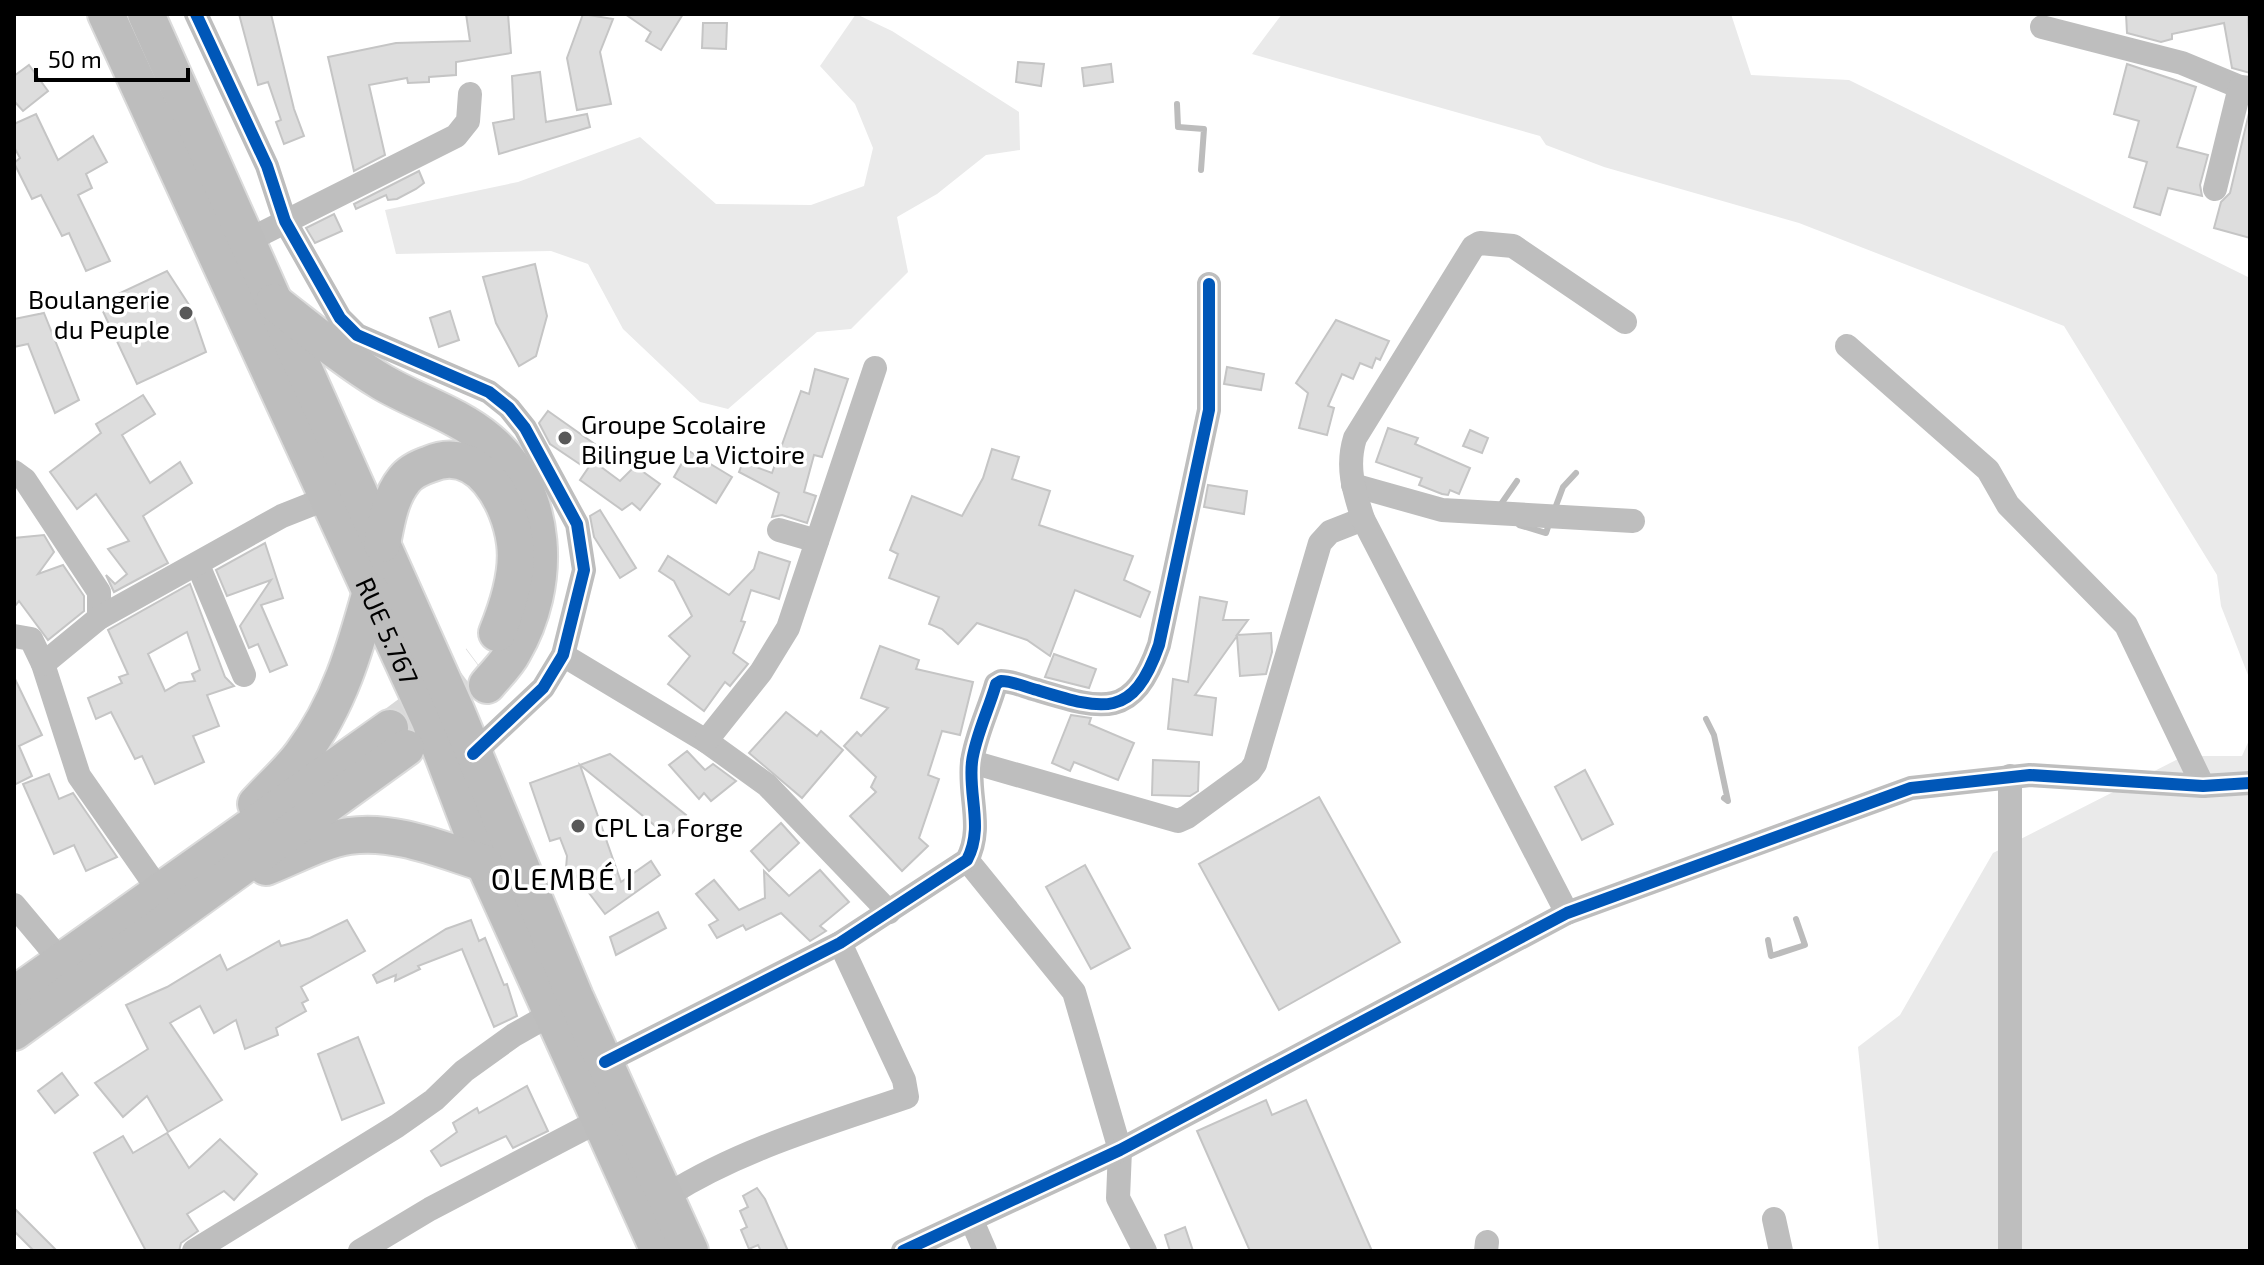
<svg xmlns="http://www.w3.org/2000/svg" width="2264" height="1265" font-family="'Exo 2',sans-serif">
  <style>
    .green { fill: #eaeaea }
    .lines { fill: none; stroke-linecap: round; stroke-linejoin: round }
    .stream { stroke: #bcbcbc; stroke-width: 6 }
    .building { fill: #ddd; stroke: #c5c5c5; stroke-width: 2; fill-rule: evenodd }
    .highway-tunnel { stroke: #d9d9d9; stroke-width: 36; stroke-dasharray: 36 18; stroke-linecap: butt }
    .highway-casing { stroke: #dbdbdb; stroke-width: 40 }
    .minor { stroke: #bebebe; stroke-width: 24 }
    .highway { stroke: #bdbdbd; stroke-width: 36 }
    .cycleway-casing { stroke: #fff; stroke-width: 17 }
    .cycleway { stroke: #0057b8; stroke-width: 12 }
    .poi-dot { fill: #595959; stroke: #fff; stroke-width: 3 }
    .labels { text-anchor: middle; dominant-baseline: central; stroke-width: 7; stroke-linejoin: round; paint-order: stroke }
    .poi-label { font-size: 26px; fill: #000; stroke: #fff; text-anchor: start }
    .street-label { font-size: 26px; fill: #000; stroke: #fff }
    .quarter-label { font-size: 30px; letter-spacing: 2px; fill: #000; stroke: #fff }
  </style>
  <rect width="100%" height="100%" fill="#fff"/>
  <g class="green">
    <path d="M856,14L892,31L1019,112L1020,150L986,155L937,194L897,217L908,272L851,329L817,332L728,409L700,402L623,329L588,264L551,251L396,254L385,210L518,182L640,137L716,204L811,205L864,186L873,148L855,104L820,66Z"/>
    <path d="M1282,14H1731L1751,75L1849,80L2250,278V680L2221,606L2217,575L2064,326L1799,223L1604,167L1546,145L1540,136L1252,54Z"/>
    <path d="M2250,738V1251H1879L1858,1047L1900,1015L1993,853L2184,756H2242Z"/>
  </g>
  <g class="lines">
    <g class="stream">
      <path d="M1177,104L1178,127L1204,129L1201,170"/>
      <path d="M1499,507L1517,481"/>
      <path d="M1554,511L1563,487L1576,473"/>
      <path d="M1519,525L1546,533L1550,521"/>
      <path d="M1706,719L1714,735L1728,801L1724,798"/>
      <path d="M1768,940L1771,956L1805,945L1796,919"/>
    </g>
  </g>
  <g class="building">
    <path d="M239,14H271L294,109L304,136L284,144L276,122L281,120L268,82L258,85Z"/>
    <path d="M466,14H508L511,53L456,62V75L429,77V82L408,83L407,78L369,85L385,155L354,171L328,57L396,43L470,41Z"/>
    <path d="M583,14L613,19L600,52L611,104L577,110L567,58Z"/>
    <path d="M625,14H683L661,50L646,41L651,32Z"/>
    <path d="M2126,14H2248L2250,73L2232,68L2224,23L2172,34V39L2161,42L2127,33Z"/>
    <path d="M703,23H727L726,49L702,48Z"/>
    <path d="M1018,62L1044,64L1041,86L1016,82Z"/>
    <path d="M1111,64L1113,82L1084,86L1082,68Z"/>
    <path d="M2127,64L2196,87L2177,147L2208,155L2200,185L2202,196L2168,188L2160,215L2134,207L2147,162L2129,157L2139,121L2114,114Z"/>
    <path d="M29,65L48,91L23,111L14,101V76Z"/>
    <path d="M540,72L546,122L587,114L590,127L499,154L493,123L514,119L512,76Z"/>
    <path d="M2250,109V238L2214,228L2221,202L2230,193Z"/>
    <path d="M36,114L58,160L93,136L107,162L86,174L92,188L78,195L110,261L86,271L69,233L62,236L41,195L32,199L14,163L20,158L14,147V124Z"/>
    <path d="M419,171L424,183L416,189L397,199L388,200L386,195L356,209L354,204Z"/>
    <path d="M334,214L342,231L315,243L306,228Z"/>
    <path d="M535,264L547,316L536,356L519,366L496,323L483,277Z"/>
    <path d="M167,271L191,308L206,352L137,384L99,303Z"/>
    <path d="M450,311L459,340L439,347L430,318Z"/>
    <path d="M44,313L79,400L55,413L28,344L14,347V319Z"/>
    <path d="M1336,320L1389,341L1380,360L1376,358L1372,368L1360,363L1353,379L1342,374L1328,406L1334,408L1327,435L1299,428L1308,393L1296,383Z"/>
    <path d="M1227,367L1264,374L1261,390L1224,384Z"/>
    <path d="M815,369L848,379L822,457L814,455L804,492L816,496L807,523L782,515L772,517L779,493L739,472L743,462L772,473L801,391L809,394Z"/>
    <path d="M143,395L155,414L122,435L150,483L180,462L192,483L143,516L168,563L114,592L106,575L115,584L127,574L108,549L129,541L96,494L77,509L50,472L101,433L96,424Z"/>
    <path d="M548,411L596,445L581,465L550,444L539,423Z"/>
    <path d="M1388,428L1418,438L1415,444L1470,468L1459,494L1450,490L1448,495L1442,494L1419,485L1422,478L1376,462Z"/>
    <path d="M1470,430L1488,438L1482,453L1463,446Z"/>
    <path d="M992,449L1019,457L1012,479L1050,491L1039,525L1133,556L1124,580L1150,592L1140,617L1075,590L1050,656L1027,640L977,623L958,644L942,629L929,624L939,597L889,578L898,554L890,550L912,496L962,516L983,478Z"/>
    <path d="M689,451L732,477L716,503L674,477Z"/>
    <path d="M593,461L620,481L635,466L660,484L640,510L632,503L622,510L580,480Z"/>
    <path d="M1208,485L1247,491L1244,514L1204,507Z"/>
    <path d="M600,510L636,568L620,578L594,537L590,516Z"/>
    <path d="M44,535L54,552L38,574L63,565L84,596V611L48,640L19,601L14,607V538Z"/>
    <path d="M265,543L283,598L261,605L287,665L270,672L258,644L249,648L240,626L271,580L227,596L216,570Z"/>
    <path d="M759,552L790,562L779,599L751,590L741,621L745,622L733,653L748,664L730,686L725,682L704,711L668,684L690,656L669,636L692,616L674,581L659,571L668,556L729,595L754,569Z"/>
    <path d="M190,584L225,677L234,686L207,695L219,726L193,736L204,762L155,784L142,756L135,759L111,712L96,719L88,698L122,683L119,677L128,674L108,630ZM187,632L200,670L192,674L195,681L179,683L165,691L148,654Z"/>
    <path d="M1200,597L1227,602L1223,620H1248L1237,635L1271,633L1272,652L1266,674L1240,676L1237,636L1195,695L1216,698L1212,735L1168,729L1173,679L1188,682Z"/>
    <path d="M880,646L919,660L916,669L973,682L960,735L942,731L928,775L939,779L919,838L928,846L902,871L850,816L876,792L871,787L876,777L844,746L857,732L861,736L888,708L861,698Z"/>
    <path d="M1054,654L1096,669L1089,688L1045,677Z"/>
    <path d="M14,677L42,735L19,746L32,776L14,785Z"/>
    <path d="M786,712L817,736L821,731L843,750L802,798L749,753Z"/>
    <path d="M1071,715L1091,718L1089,724L1134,743L1118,780L1074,762L1070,771L1052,763Z"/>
    <path d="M687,751L705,770L713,764L736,781L711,801L704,793L699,799L669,765Z"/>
    <path d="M610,754L686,815L669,837L580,765L621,882L651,861L660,875L605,914L576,876L565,881L567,856L560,838L550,841L530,783Z"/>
    <path d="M1153,760L1199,762L1198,791L1190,796L1152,795Z"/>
    <path d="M1585,770L1613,824L1582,840L1555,787Z"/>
    <path d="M49,774L59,799L73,793L117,857L86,871L74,845L54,854L23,784Z"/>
    <path d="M1319,797L1400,942L1279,1010L1199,864Z"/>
    <path d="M781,823L799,843L769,871L751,851Z"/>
    <path d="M1085,865L1130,948L1091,969L1046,887Z"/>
    <path d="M820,870L849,902L820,926L826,931L810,941L781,913L746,930L743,925L717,938L709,925L718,920L696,894L714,880L739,910L765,898L764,871L789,896Z"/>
    <path d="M658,912L666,928L616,955L610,937Z"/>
    <path d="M347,920L365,951L301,987L308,1000L302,1003L306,1011L276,1028L278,1035L245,1049L236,1020L214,1033L200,1006L170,1023L222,1100L168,1132L147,1096L123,1117L95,1083L148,1049L126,1005L167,987L220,955L227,970L279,941L281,946L310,938Z"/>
    <path d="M471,920L479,941L485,938L504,985L507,984L517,1016L494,1027L462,949L418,966L420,969L395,981L396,975L377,983L373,975L446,929Z"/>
    <path d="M358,1037L384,1103L342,1120L318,1054Z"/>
    <path d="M62,1073L78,1095L55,1113L38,1091Z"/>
    <path d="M527,1086L548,1131L513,1148L506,1136L441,1166L431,1151L457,1132L453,1123L477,1108L479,1113Z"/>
    <path d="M1266,1100L1272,1115L1306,1100L1372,1251H1250L1197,1131Z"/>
    <path d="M167,1133L189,1168L220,1139L257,1174L234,1200L224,1191L187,1214L198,1231L181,1243L179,1251H146L94,1153L123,1136L133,1153Z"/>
    <path d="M757,1188L765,1199L788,1251H761L758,1245L749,1249L741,1230L747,1227L740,1211L748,1207L743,1196Z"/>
    <path d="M14,1208L57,1251H34L14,1231Z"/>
    <path d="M1185,1227L1193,1251H1170L1165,1235Z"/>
  </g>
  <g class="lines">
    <path class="highway-tunnel" d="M390,728L477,663"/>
    <g class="highway-casing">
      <g id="highway">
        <path id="s1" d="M106,14L430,721L484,863L659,1251"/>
        <path d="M146,14L455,708L575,997L690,1251"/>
        <path d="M274,302C309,329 344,359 382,382C416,402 457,414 488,440C550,492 552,586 513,652C507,664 495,675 487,685"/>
        <path d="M382,544C386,523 390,497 404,480C410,472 421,467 430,464C479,443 510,503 515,543C519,572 508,606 497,633"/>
        <path d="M256,804C271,787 289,772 302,754C339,705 355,649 371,591"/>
        <path d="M266,867C292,857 322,840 349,836C394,829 442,850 484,863"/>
        <path d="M14,995L390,728"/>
        <path d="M14,1032L406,748"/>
      </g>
    </g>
    <g class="minor">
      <path d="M196,14L267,166L285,221L340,318L357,335L489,392L509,408L525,428L577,524L584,570L563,655L543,688L473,754"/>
      <path d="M2042,27L2182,63L2240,87"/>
      <path d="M2215,189L2240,87L2250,88"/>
      <path d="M245,242L456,136L468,121L470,94"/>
      <path d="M1847,346L1988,470L2008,505L2126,625L2203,786"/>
      <path d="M14,472L25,480L99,592V618"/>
      <path d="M1353,485L1442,510L1633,521"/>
      <path d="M779,530L817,541"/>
      <path d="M198,565L244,675"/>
      <path d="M14,636L31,639L43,664L79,776L158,889"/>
      <path d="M563,655L706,741L767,785L889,912"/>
      <path d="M43,664L99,618L282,516L330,497"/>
      <path d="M706,741L761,672L788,628L875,368"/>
      <path d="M972,762L1178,821L1187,817L1250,771L1255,764L1320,543L1330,532L1363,519"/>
      <path d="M967,860L1074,992L1120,1150L1118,1198L1145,1251"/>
      <path d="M14,905L61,961"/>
      <path d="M1567,913L1363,519C1354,491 1346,467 1355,438L1473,247L1480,243L1513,246L1625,322"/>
      <path d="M605,1062L840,943L967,860C984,828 968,796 972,762C975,737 989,709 996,684L1001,681C1013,681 1025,687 1037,690C1103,710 1133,720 1159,645L1209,410V284"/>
      <path d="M668,1195C741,1149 825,1125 907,1097L904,1080L840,943"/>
      <path d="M1774,1219L1781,1251"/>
      <path d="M972,1221L985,1251"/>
      <path d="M194,1251L397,1126L434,1100L464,1071L514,1035L551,1014"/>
      <path d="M360,1251L430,1209L600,1120"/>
      <path d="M903,1251L1120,1150L1567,913L1911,788L2030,775L2203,786L2250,783"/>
      <path d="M1486,1251L1487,1242"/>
      <path d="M2010,1251V776"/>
    </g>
    <use href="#highway" class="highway"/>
    <g class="cycleway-casing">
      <g id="cycleway">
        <path d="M196,14L267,166L285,221L340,318L357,335L489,392L509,408L525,428L577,524L584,570L563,655L543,688L473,754"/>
        <path d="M605,1062L840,943L967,860C984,828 968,796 972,762C975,737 989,709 996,684L1001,681C1013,681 1025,687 1037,690C1103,710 1133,720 1159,645L1209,410V284"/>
        <path d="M903,1251L1120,1150L1567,913L1911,788L2030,775L2203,786L2250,783"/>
      </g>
    </g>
    <use href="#cycleway" class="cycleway"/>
  </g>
  <g class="poi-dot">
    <circle cx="186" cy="313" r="8"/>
    <circle cx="565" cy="438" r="8"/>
    <circle cx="578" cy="826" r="8"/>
  </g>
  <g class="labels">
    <g class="poi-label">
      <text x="170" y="298" text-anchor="end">Boulangerie<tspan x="170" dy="30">du Peuple</tspan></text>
      <text x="581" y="423">Groupe Scolaire<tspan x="581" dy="30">Bilingue La Victoire</tspan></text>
      <text x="594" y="826">CPL La Forge</text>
    </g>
    <g class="street-label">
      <text stroke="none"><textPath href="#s1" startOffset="678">RUE 5.767</textPath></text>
    </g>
    <g class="quarter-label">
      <text x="563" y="878">OLEMBÉ I</text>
    </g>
  </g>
  <rect width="2264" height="1265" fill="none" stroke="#000000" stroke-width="32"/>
  <path d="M36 68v12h152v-12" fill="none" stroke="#000000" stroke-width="4"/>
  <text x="48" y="68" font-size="24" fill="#000000" stroke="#ffffff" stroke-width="6" paint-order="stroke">50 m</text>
</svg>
